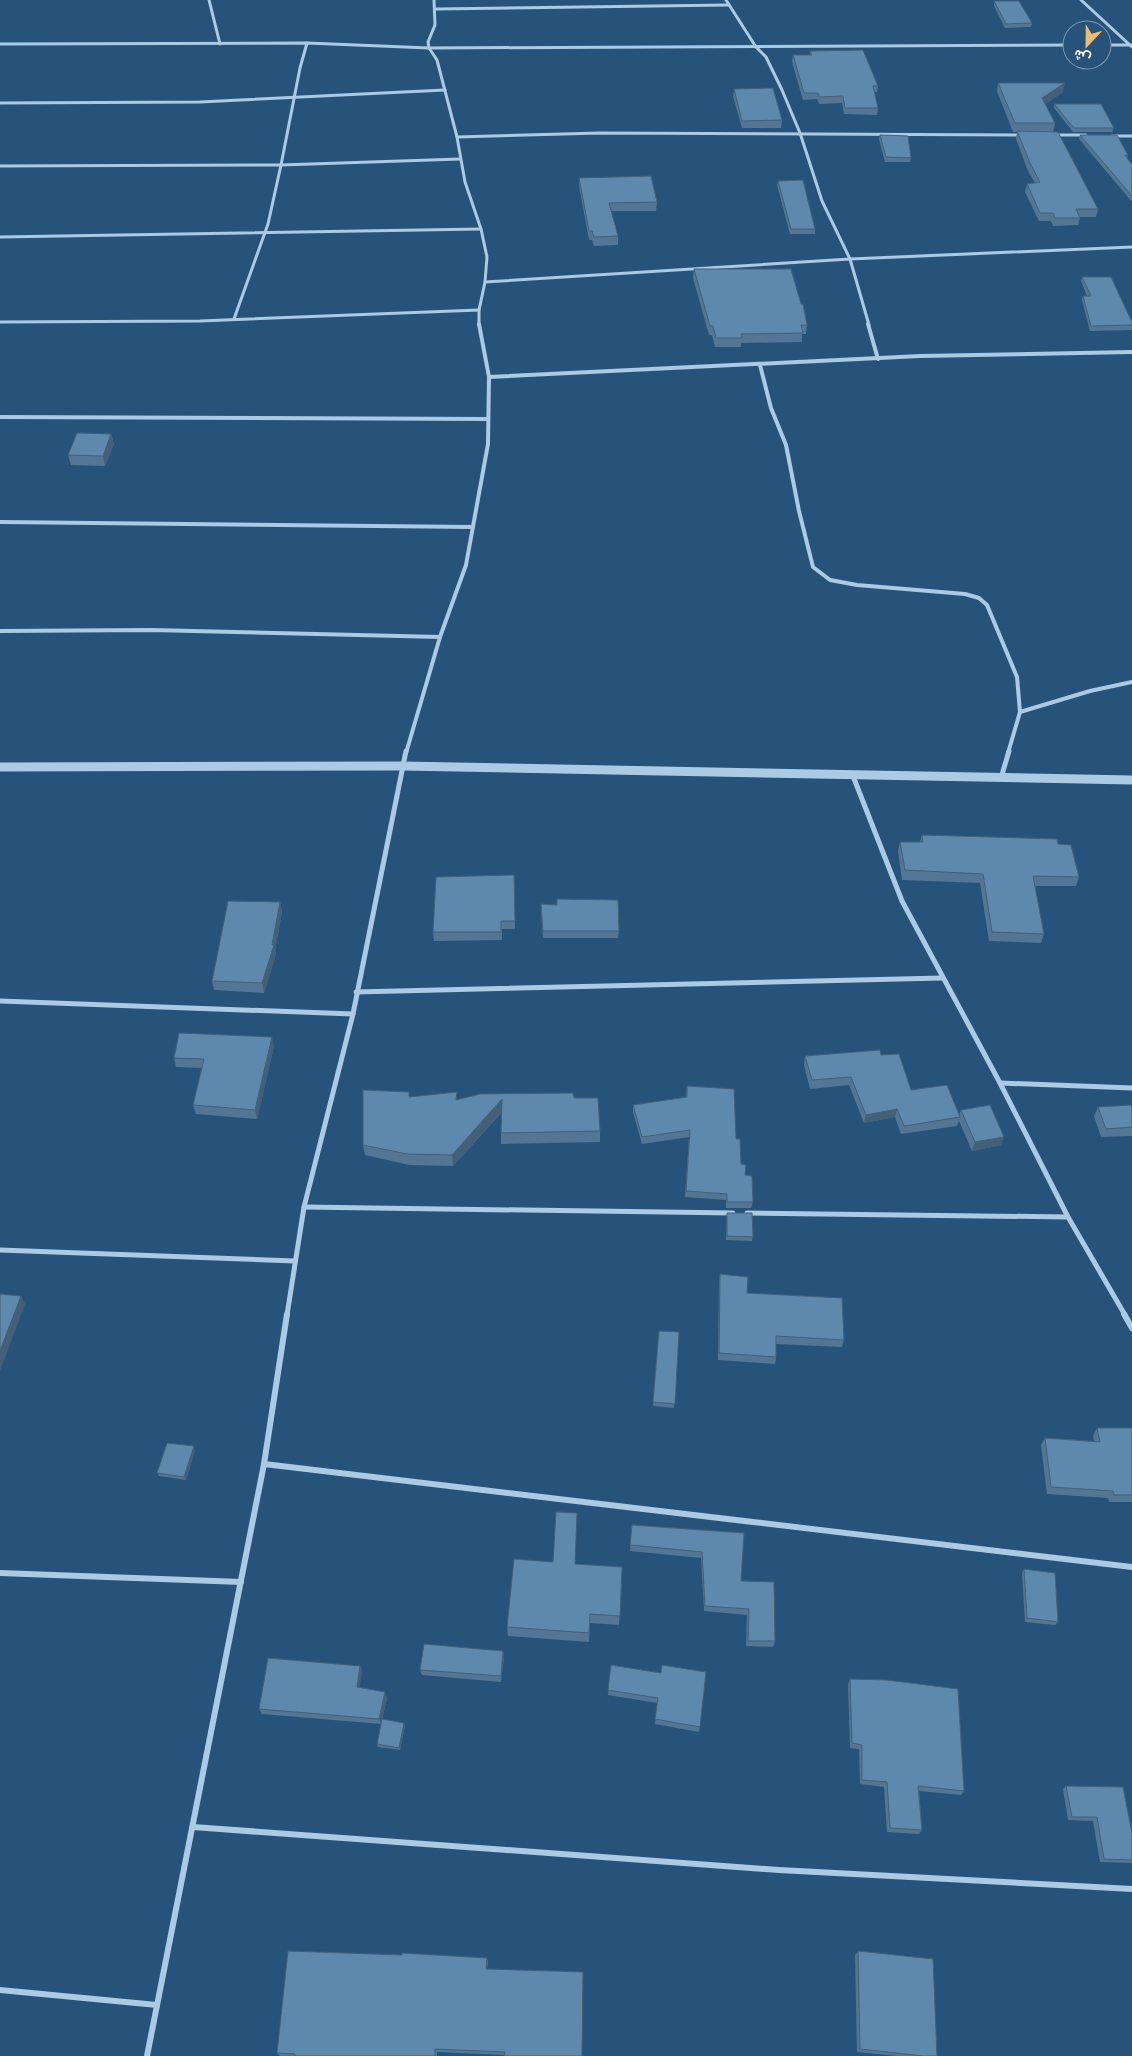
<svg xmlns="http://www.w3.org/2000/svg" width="1132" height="2056" font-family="'Fira Sans',Vazirmatn,sans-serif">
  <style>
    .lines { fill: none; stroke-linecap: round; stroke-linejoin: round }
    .minor-far3 { stroke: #abcae4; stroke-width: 3 }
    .minor-far2 { stroke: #abcae4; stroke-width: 4 }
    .minor-far1 { stroke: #abcae4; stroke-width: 5 }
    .minor { stroke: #abcae4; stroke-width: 6 }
    .tertiary { stroke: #abcae4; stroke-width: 9 }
    .wall { fill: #527694 }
    .shaded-wall { fill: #426078 }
    .building { fill: #5f89ac; stroke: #426078 }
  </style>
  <rect width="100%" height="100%" fill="#27537b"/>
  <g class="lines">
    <g class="minor-far3">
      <path d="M209,0L220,44"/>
      <path d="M434,0L435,25L428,42L429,48L437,60L457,137L465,182L481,229L487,257L485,282L479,310V325"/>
      <path d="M726,0L756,47L766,57L782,90L800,133L822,201L850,259L869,325"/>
      <path d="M1081,0L1132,47"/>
      <path d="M436,9L728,5"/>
      <path d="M307,43L300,68L281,165L460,159"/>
      <path d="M0,44L307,43L429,48L1072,45"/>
      <path d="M1102,45H1132"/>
      <path d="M0,103L200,102L445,90"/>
      <path d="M1055,135H1086"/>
      <path d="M1112,136H1132"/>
      <path d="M457,137L599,133L1021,135"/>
      <path d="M0,166L281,165L268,224L234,319"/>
      <path d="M0,237L481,229"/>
      <path d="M485,282L850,259L1132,247"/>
      <path d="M0,322L200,321L479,310"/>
    </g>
    <g class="minor-far2">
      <path d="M868,324L878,359"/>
      <path d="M760,365L771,408L786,445L799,511L813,567L830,580L857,585L965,594L979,598L987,605L1017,677L1020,712"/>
      <path d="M489,377L920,356L1132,352"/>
      <path d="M0,417L488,419"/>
      <path d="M0,522L473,527"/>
      <path d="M0,631L151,630L440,637"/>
      <path d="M406,753L440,637L466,565L488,444L489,377L479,324"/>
      <path d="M1008,753L1020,712L1090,691L1132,682"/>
    </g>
    <g class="minor-far1">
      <path d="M853,776L902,901L1000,1083L1068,1217L1125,1315"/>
      <path d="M1001,778L1009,751"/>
      <path d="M356,992L942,978"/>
      <path d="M0,1001L353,1014"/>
      <path d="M1000,1083L1132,1088"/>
      <path d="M304,1207L733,1213"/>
      <path d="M747,1213L1068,1217"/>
      <path d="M0,1250L294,1261"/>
      <path d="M287,1315L304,1207L353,1014L406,751"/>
    </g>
    <g class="minor">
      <path d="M1124,1314L1132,1328"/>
      <path d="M264,1464L1132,1567"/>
      <path d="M0,1573L241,1582"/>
      <path d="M193,1827L779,1870L1132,1889"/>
      <path d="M0,1990L157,2005"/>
      <path d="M147,2056L264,1464L287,1314"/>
    </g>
    <path class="tertiary" d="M0,767L402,766L1132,780"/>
  </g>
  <g class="wall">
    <path d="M994,1L1032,23L1031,27L1005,28L994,6Z"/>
    <path d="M810,51L878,86L877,92H874L878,108L877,115L844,114L842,103L819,104L817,99L803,100L792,62L793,55H810Z"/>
    <path d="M998,83L1063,92L1045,104L1055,123L1053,132L1098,209L1096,217H1080L1078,225L1053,226L1051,221H1039L1025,192L1027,184L1035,183L1028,171L1016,139L1017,132H1013L997,91Z"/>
    <path d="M734,89L782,120L781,128H742L733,96Z"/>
    <path d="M1054,104L1114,128L1112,132H1073L1054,108Z"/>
    <path d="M880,135L911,158L910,162H885L879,139Z"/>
    <path d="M1080,135L1128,155L1127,158L1132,165V202L1079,139Z"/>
    <path d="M579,178L657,202L656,211H611L618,236V245L594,246L592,240H589L579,186Z"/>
    <path d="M778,181L815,229V234H790L777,185Z"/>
    <path d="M694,269L807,325L806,334H802V342L741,343V347H715L712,335H709L693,278Z"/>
    <path d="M1082,277L1132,322V330L1090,331L1082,300L1083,296H1087L1081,281Z"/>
    <path d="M111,434L114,444L105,466L71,465L68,455Z"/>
    <path d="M922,835L1058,844L1079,877L1076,886H1035L1044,934L1041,943L989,941L980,883L902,880L898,851L900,842H920Z"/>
    <path d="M514,875L515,929H502V940L434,941L433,932Z"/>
    <path d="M280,902L282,912L275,950L276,954L264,993L214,990L212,981Z"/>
    <path d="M557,905L619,931L618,938H543L541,912Z"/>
    <path d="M274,1046L257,1119L196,1114L193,1105L202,1068L176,1067L174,1058Z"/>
    <path d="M881,1055L911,1090L959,1115L961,1110L1001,1145L972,1151L959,1121L957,1126L901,1134L895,1117L864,1123L849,1085L810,1089L804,1065L805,1056Z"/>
    <path d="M687,1086L736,1139L741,1164L745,1175L753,1202L751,1208H726V1200L685,1197L689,1137L642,1144L633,1112V1105L686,1097Z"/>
    <path d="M409,1092V1097L458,1100L574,1098L600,1131V1142L501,1144V1133L502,1112L453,1166L409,1165L365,1155L363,1145Z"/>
    <path d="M1098,1107L1132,1108V1136L1101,1137L1094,1116Z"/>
    <path d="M727,1213L753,1237L752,1241L726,1240Z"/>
    <path d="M720,1274L747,1293L844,1340L842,1347L776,1344V1357L775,1364L718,1360L719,1282Z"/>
    <path d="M659,1331L679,1332L674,1408L653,1406Z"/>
    <path d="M1097,1428H1132V1502H1109L1108,1498L1047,1494L1041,1445L1045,1438L1094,1441L1093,1436Z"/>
    <path d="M195,1450L186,1480L159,1476L157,1473Z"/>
    <path d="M632,1525L744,1533L741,1581L775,1641L773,1647L746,1646L747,1615L704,1611L701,1558L630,1551Z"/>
    <path d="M575,1564L622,1567L619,1625L590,1623L589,1642L508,1636L507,1627Z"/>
    <path d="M1024,1569L1058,1622L1055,1625L1025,1622L1022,1573Z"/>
    <path d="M503,1651L504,1657L501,1682L422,1675L420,1670Z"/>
    <path d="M611,1665L700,1727L699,1732L655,1724L657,1703L608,1695Z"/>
    <path d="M360,1666L362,1671L359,1688L387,1698L381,1724L262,1714L259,1709Z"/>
    <path d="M850,1679L964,1791L961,1795L919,1791L922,1830L919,1834L887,1832L884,1787L860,1784L859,1749L850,1748L848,1684Z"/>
    <path d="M404,1723L405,1725L400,1750L378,1747L377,1744Z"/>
    <path d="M1066,1786L1132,1833V1863L1100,1862L1093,1821L1068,1820L1063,1789Z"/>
    <path d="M858,1951L937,2056H897L857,2052L855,1955Z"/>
    <path d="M487,1958L488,1962L487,1969L583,1972L504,2055L437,2052V2056H280L277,2053Z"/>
  </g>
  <g class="shaded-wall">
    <path d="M1065,83L1063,92L1040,107L1042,98Z"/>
    <path d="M111,434L114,444L105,466L103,456Z"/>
    <path d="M280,902L282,912L275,950L276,954L264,993L262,983L272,945Z"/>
    <path d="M272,1037L274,1046L257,1119L255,1110Z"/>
    <path d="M502,1099V1111L453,1166L452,1155Z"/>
    <path d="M897,1109L895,1117L864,1123L866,1115Z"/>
    <path d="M1004,1137L1001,1145L972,1151L975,1142Z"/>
    <path d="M21,1296L25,1304L0,1371V1351Z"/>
    <path d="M194,1446L195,1450L186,1480L184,1477Z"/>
    <path d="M503,1651L504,1657L501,1682V1676Z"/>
    <path d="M360,1666L362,1671L359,1693L357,1687Z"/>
    <path d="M385,1692L387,1698L381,1724L379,1719Z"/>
    <path d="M404,1723L405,1725L400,1750L399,1748Z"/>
  </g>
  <g class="building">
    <path d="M994,1H1019L1032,23L1006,24Z"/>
    <path d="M863,50L878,86H873L878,108H845L843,96L820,97L818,93H804L793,55H812L810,51Z"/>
    <path d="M998,83H1065L1042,98L1055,123H1015Z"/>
    <path d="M773,88L782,120L742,121L734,89Z"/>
    <path d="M1054,104H1101L1114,128H1074Z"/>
    <path d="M1017,131L1058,132L1098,209H1076L1080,218H1055L1053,213H1040L1027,184L1040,182L1030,163Z"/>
    <path d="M880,135L908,136L911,158L886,157Z"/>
    <path d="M1080,135H1117L1128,155H1125L1132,165V196Z"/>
    <path d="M651,176L657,202L609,203L618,236L594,237L592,231H589L579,178Z"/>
    <path d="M803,180L815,229H791L778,181Z"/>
    <path d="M694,269H791L801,304H803L807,325H801L803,333L741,334L742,338H716L713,326H710Z"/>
    <path d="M1082,277H1111L1132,322V325L1091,326L1083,296H1091Z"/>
    <path d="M77,433L111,434L103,456L68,455Z"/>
    <path d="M922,835L1057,839L1058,844L1071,845L1079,877L1033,876L1044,934L992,932L983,874L905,870L900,842H923Z"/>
    <path d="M514,875L515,921H501V932H433L436,877Z"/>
    <path d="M557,899L618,900L619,931H543L541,904L557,905Z"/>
    <path d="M228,901L280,902L272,945H274L262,983L212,981Z"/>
    <path d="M179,1033L272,1037L255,1110L193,1105L204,1059L174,1058Z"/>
    <path d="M880,1050L881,1055L899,1054L911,1090L947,1085L960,1117L904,1126L897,1109L866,1115L851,1077L812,1080L805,1056Z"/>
    <path d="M687,1086L734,1089L736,1139H740L741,1164L746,1165L745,1175L752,1176L753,1202H727V1194L686,1191L690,1130L642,1137L633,1105L687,1097Z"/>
    <path d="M363,1090L409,1092V1097L457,1092L456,1100L480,1094L573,1093L574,1098H598L600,1131L501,1133L502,1099L452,1155L407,1154L363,1145Z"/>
    <path d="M990,1105L1004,1137L975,1142L961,1110Z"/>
    <path d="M1131,1105L1132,1108V1127L1106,1129L1098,1107Z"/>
    <path d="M727,1213H752L753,1237L727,1236Z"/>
    <path d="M720,1274L748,1277L747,1293L842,1298L844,1340L776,1336V1357L719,1353Z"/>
    <path d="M0,1294L21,1296L0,1351Z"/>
    <path d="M659,1331L679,1332L675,1404L653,1402Z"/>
    <path d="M1097,1428H1132V1495H1114L1113,1491L1051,1487L1045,1438L1100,1442Z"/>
    <path d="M167,1443L194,1446L184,1477L157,1473Z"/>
    <path d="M556,1512L577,1513L575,1564L622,1567L620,1616L590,1614L589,1633L507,1627L514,1559L553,1562Z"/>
    <path d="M632,1525L744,1533L741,1581L774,1582L775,1641H748L749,1609L705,1606L702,1552L630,1545Z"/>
    <path d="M1024,1569L1055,1573L1058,1622L1027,1618Z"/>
    <path d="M424,1644L503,1651L501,1676L420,1670Z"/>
    <path d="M268,1658L360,1666L357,1687L385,1692L379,1719L259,1709Z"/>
    <path d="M611,1665L661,1673L662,1665L706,1672L700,1727L655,1719L658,1698L608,1690Z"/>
    <path d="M850,1679L887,1680L958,1689L964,1791L918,1786L922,1830L890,1828L887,1782L862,1780V1745L852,1743Z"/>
    <path d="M382,1719L404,1723L399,1748L377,1744Z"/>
    <path d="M1066,1786L1123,1787L1132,1833V1860L1104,1859L1097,1817H1072Z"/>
    <path d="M288,1951L402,1955V1953L487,1958L486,1969L583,1972L582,2056H504L505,2052L435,2049V2056H295V2054L277,2053Z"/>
    <path d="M858,1951L933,1959L937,2056H923L860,2049Z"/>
  </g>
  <g transform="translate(1087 45) rotate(202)"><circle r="24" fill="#27537b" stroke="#7d98b0"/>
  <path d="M0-4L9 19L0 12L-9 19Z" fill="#ecbd71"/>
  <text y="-8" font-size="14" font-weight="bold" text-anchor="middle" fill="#ffffff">ش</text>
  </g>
</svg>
